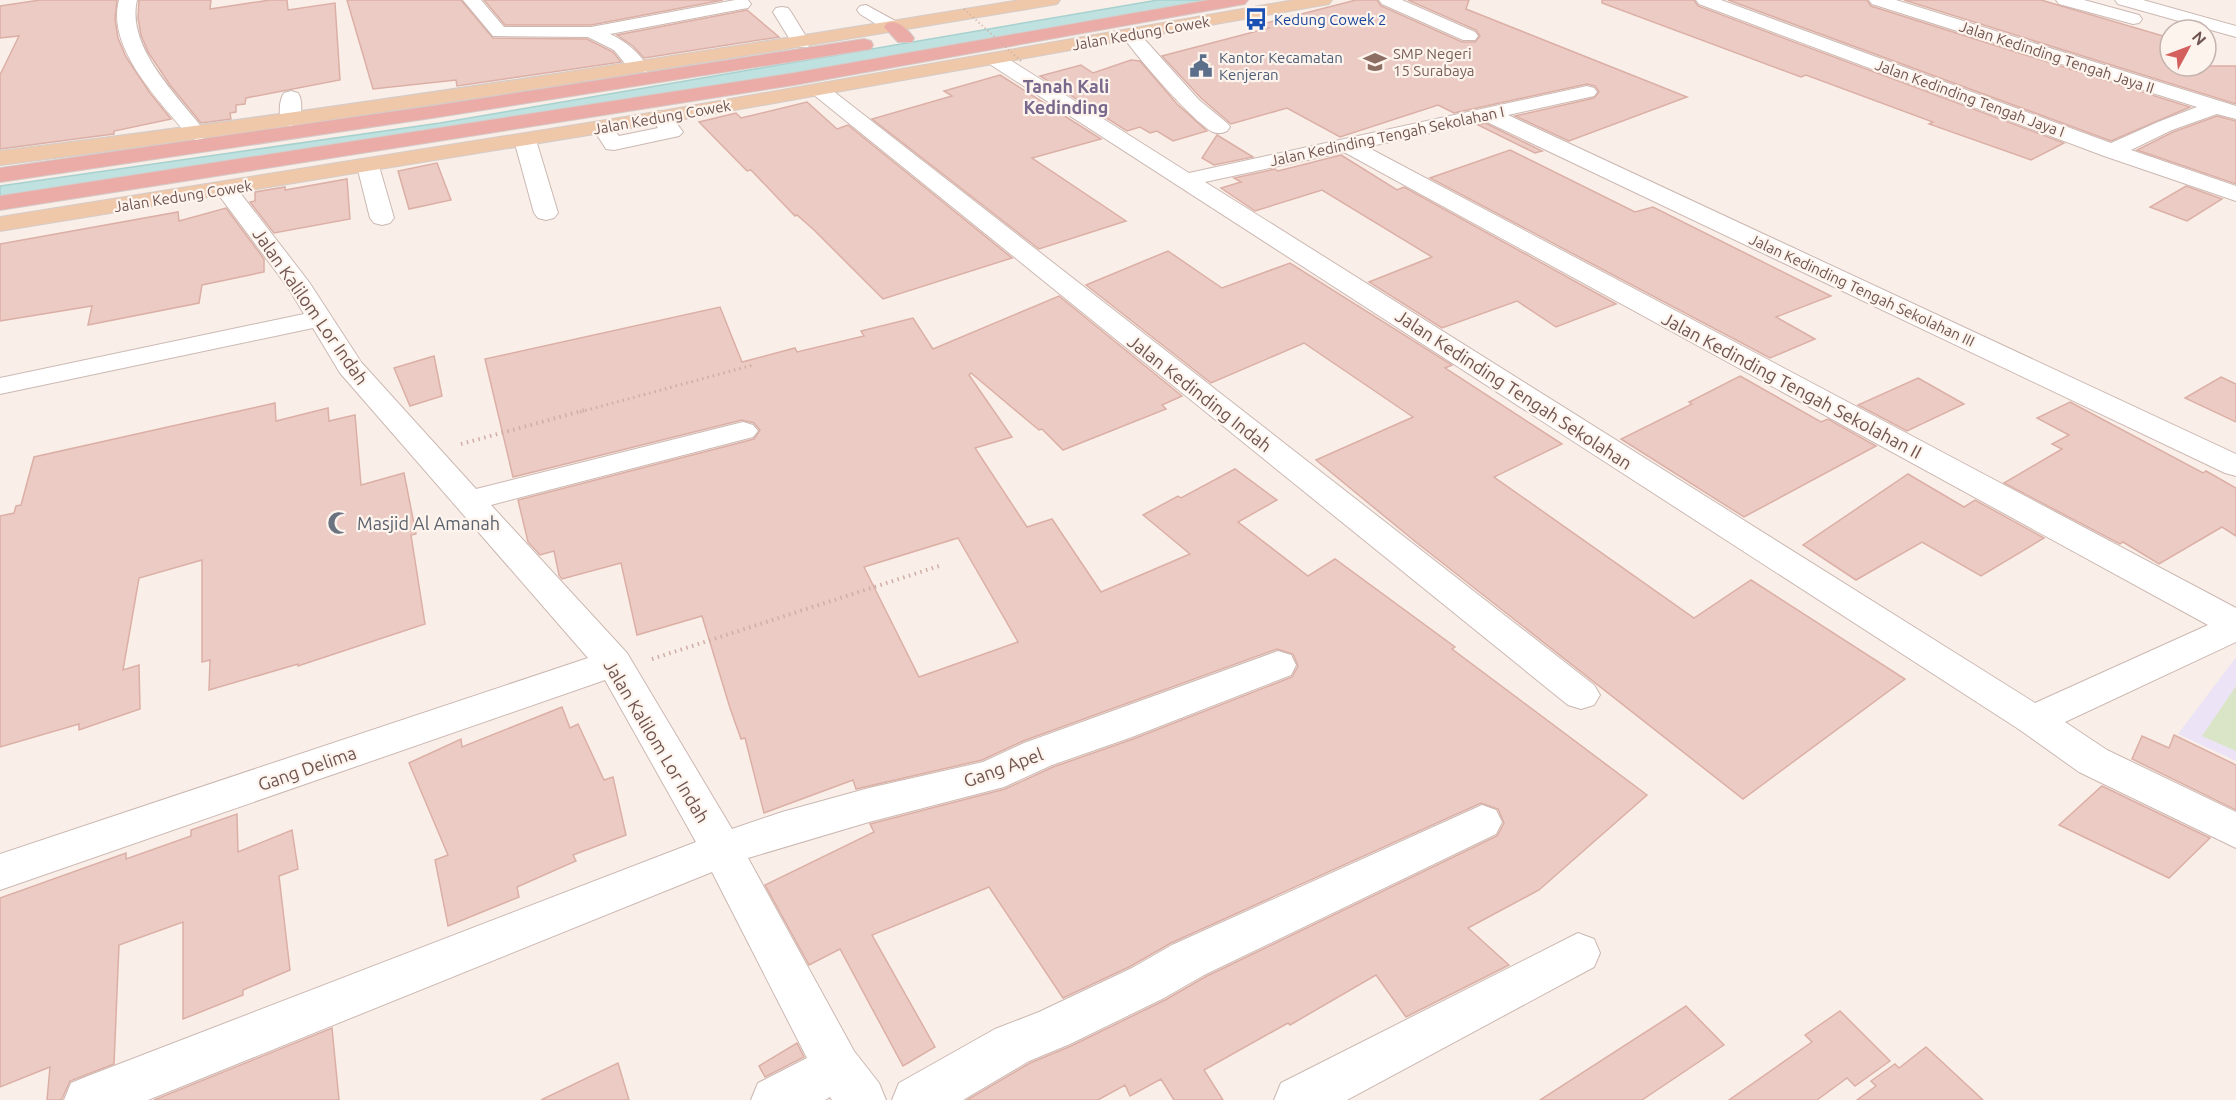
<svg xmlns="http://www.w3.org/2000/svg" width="2236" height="1100" font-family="Ubuntu,sans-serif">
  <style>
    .education { fill: #ece4f6 }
    .green { fill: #dae5c8 }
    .water { fill: #bfe1df; stroke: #a6d1cf; stroke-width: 1.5 }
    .building { fill: #ebcbc3; stroke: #dcafa6; stroke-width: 1.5; fill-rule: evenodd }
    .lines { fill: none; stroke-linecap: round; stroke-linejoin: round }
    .minor-casing { stroke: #ccb8b2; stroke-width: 2 }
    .major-casing { stroke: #d4ccca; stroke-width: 2 }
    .highway-casing { stroke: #d4ccca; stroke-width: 2 }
    .path-far1 { stroke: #d0aea6; stroke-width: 3; stroke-dasharray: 1.5 4; stroke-linecap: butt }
    .path { stroke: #d0aea6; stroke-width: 4; stroke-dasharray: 1.5 4.5; stroke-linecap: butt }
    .minor { fill: #fff; fill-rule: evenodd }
    .major { fill: #efc7a9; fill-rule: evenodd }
    .highway { fill: #ebaba7; fill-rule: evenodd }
    .path-bridge { stroke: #d0aea6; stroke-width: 2; stroke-dasharray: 1 3; stroke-linecap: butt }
    .labels { text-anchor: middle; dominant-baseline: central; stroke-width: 4.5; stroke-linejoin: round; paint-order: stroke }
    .far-transit-label { font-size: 15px; fill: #164399; stroke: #fdf4ee; text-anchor: start }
    .far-street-label { font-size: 15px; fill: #70544f; stroke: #fdf4ee }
    .far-education-label { font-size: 15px; fill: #785e54; stroke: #fdf4ee; text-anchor: start }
    .far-service-label { font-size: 15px; fill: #4e5e75; stroke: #fdf4ee; text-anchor: start }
    .far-quarter-label { font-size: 18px; font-weight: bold; fill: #79678c; stroke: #fdf4ee }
    .street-label { font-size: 18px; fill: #70544f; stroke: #fdf4ee }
    .worship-label { font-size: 18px; fill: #5b616d; stroke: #fdf4ee; text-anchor: start }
  </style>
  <rect width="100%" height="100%" fill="#f9efe8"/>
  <path class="education" d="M2236,657V761L2178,734Z"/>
  <path class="green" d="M2236,686V751L2202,736Z"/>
  <path class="water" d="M1158,0H1217L653,98L0,197V186L440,123Z"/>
  <g class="building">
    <path d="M40,0H117L115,19L118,38L126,57L150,93L171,119L114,131V134L106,135L0,149V75L19,36L0,38V6Z"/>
    <path d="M139,0H211L210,9L270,0H287L288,10L335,3L340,80L246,98L245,104L236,105V112L230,113L231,119L201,123L170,85L148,52L141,35L138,18Z"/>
    <path d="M347,0H461L493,38L587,39L613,52L621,62L457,86L456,80L373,89Z"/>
    <path d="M484,0H723L591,25H505Z"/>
    <path d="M1356,0H1377L1381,6L1462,42H1475L1480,36L1476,30L1408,0H1469L1466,9L1687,97L1569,141L1515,116L1594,98L1599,92L1595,86L1587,84L1454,113L1438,105L1340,137L1287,108L1231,124L1201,98L1162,56L1269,28L1262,24Z"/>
    <path d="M1602,0H1694L1698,6L2064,143L2031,160L1929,124L1933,122L1806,75L1801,77L1602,3Z"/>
    <path d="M1728,0H1867L1871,6L2190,107L2111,141Z"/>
    <path d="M1904,0H2041L2170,38V66H2236V104Z"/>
    <path d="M747,10L779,37L644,58L633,46L617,35Z"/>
    <path d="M1131,60L1140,61L1177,104L1207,131L1173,141L1157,131L1150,133L1140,127L1127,131L1040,76L1081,65L1093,73Z"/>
    <path d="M1000,75L1101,139L1032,158L1126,221L1039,249L872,119L952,96L944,91Z"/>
    <path d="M807,102L837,129L848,125L1012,258L883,299L814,230L797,215L795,216L751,170L747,171L699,122L736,113L741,118Z"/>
    <path d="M2217,116L2236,121V184L2137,150L2173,132Z"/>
    <path d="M1485,123L1542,151L1535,153L1478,125Z"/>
    <path d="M1217,135L1253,157L1214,165L1202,158Z"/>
    <path d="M1510,150L1635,212L1653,207L1831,296L1776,317L1815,339L1770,358L1430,178Z"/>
    <path d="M1341,155L1397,190L1404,187L1616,304L1556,327L1517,301L1442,328L1369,282L1432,257L1322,190L1255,211L1221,188L1241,182L1234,178L1275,169L1278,171Z"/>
    <path d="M437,163L451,200L409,209L398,171Z"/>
    <path d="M347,179L350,219L274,233L250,202L255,201V192L285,187V190Z"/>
    <path d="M2186,186L2222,199L2187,221L2150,207Z"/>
    <path d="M226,208L264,259V272L202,285L199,303L88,325L92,306L0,321V244L178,212L179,221Z"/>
    <path d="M1168,251L1222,288L1290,263L1452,365L1445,368L1562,444L1494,477L1694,618L1751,580L1905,679L1743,799L1417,543L1316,460L1413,417L1304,343L1211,383L1086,285Z"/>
    <path d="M1059,296L1182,396L1162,405L1166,409L1063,450L1042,429L1039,430L971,373L969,375L1012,437L975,448L1027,527L1052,519L1101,592L1190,554L1143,515L1178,496L1181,498L1235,469L1277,500L1238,522L1308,576L1335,559L1455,647L1452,649L1647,795L1539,890L1468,928L1509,965L1406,1017L1376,975L1290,1025L1288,1023L1204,1070L1223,1100H1174L1161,1079L1130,1096L1125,1085L1098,1100H967L1030,1063L1071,1046L1165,1000L1205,977L1497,836L1504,823L1498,809L1481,803L1171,943L1131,966L1063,998L989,887L872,935L935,1047L903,1066L840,949L809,965L765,885L874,832L870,824L1005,789L1053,767L1133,739L1292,677L1298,666L1293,654L1277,649L1023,741L982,760L856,789L853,780L764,813L745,738L741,739L730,708L702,616L637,635L621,563L562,579L559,575L554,551L540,555L528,542L518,500L754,439L760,430L754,423L742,420L513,477L485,359L720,307L742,362L795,348L797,352L864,336L861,331L913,318L933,349ZM958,538L1018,642L919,677L864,567Z"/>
    <path d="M434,356L442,396L410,406L394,368Z"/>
    <path d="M1740,376L1821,422L1828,419L1876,446L1744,517L1621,439L1692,404L1689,402Z"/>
    <path d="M2221,377L2236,384V422L2185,398Z"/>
    <path d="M1918,378L1964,404L1907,431L1858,405Z"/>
    <path d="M2070,402L2203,473L2206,471L2236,488V536L2222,527L2159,564L2123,542L2120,544L2004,483L2062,449L2052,444L2069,435L2037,418Z"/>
    <path d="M275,403L276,421L328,408L329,421L355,415L361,485L404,473L416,534L411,535L425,624L298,666V664L209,690L210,660L202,662V560L139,578L123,670L139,665L140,709L79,730V724L0,747V516L14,513L16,506L21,505L34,457Z"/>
    <path d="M1908,474L1964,507L1975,500L2044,538L1981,576L1922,542L1856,580L1803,545Z"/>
    <path d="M562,707L570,728L578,724L604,780L613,777L626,835L573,855L576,861L517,887L519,897L448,926L435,860L448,855L409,763L461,739L462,747Z"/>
    <path d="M2174,735L2236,765V810L2132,759L2142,736L2169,748Z"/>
    <path d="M2102,786L2210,838L2169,878L2059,825Z"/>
    <path d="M237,814L238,852L292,830L298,869L279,876L290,970L243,990V995L183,1019V922L119,945L114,1064L70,1081L62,1099L59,1100H47L50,1067L0,1087V898L126,853V859L191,836V830Z"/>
    <path d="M1686,1006L1724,1045L1642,1100H1540Z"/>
    <path d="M1840,1011L1890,1061L1855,1086L1847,1078L1817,1100H1729L1812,1042L1805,1035Z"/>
    <path d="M332,1028L339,1100H154Z"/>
    <path d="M797,1043L804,1057L765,1077L759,1066Z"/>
    <path d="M1926,1047L1983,1100H1857L1876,1086L1871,1081L1895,1064L1899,1068Z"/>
    <path d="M618,1063L629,1100H541Z"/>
  </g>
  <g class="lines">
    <g class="minor-casing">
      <g id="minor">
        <path d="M119,0H137C126,47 177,95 204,130L208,134L204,138L197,140L190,138C161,102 106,49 119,0Z"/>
        <path d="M463,0H481L504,27H591L735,0H748L751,4L748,8L742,9L610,34C627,42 638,52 649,68L646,72H632L614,50L588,37L493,36Z"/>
        <path d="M1379,0H1402L1475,32L1478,36L1475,40H1463L1382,4Z"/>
        <path d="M1696,0H1721L2111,143L2158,122L2197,107L1872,4L1869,0H1896L2236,106V119L2217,114L2172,130L2131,150L2236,186V201L2104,156L1699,4Z"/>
        <path d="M2056,0H2084L2139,15L2142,19L2139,23L2133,24L2059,4Z"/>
        <path d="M2115,0H2143L2236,26V37L2118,4Z"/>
        <path d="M866,5L899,23L902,27L899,31H887L860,14L857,10L860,6Z"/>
        <path d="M782,7L788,8L791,12L810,43L808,47H794L792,43L773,12L776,8Z"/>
        <path d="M1131,30L1137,31L1199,100L1227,123L1230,127L1227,131C1223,133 1218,134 1213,132C1193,122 1136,56 1122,35L1125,31Z"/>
        <path d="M995,53L1002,55L1189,173L1587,86L1594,88L1597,92L1594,96L1508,115L2236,454V476L2225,473L1485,121L1367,147L2236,608V642L2065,722L2107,750L2236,812V848L2079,772L2020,730L988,63L985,59L988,55ZM1344,152L2208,625L2035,703L1205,182Z"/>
        <path d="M821,85L828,87L1594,685L1600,695L1594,705L1581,709L1568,705L814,95L811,91L814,87Z"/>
        <path d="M291,91L298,93C303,100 302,117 297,124L290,126L283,124C278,117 279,100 284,93Z"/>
        <path d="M660,111C671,113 676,123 683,132L679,136L614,150L606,149L592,127L595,123L602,121L609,123L619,136L658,128L650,117L653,113Z"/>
        <path d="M525,134L533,135L536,140L558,213L554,218L546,220L538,218L534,213L514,140L517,135Z"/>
        <path d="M368,159L376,161L379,166L394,218L390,223L382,225L374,223L370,218L357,166L360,161Z"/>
        <path d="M226,183L234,185L309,282L361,362L476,489L743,422L753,425L758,431L753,437L491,505L627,653L732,829L782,812L869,788L983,762L1024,743L1278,651L1291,655L1296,665L1291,675L1132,737L1052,765L1004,787L869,822L748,858L854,1051L879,1083L886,1100H832L830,1097L825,1100H751L758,1083L807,1058L712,872L148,1100H64L71,1083L88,1076L696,842L605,680L0,890V854L588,658L340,373L313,328L0,394V378L304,314L289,289L215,190L218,185Z"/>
        <path d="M1482,805L1496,810L1502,822L1496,834L1204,975L1164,998L1070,1044L1029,1061L963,1100H892L899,1083L995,1029L1039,1012L1132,968L1172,945Z"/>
        <path d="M1578,933L1594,939L1600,953L1594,967L1347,1100H1274L1281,1083Z"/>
      </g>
    </g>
    <g class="major-casing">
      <g id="major">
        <path d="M1020,0H1060L1057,4L1051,5C701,64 352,120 0,165V151C341,109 681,56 1020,0Z"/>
        <path d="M1294,0H1332L1329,4L1323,5L662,123L0,231V217L662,111Z"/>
      </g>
    </g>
    <g class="highway-casing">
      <g id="highway">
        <path d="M1209,0H1248L1245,4L1239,5L794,85L0,210V196L794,73Z"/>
        <path d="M893,22C902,24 909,31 914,38L912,42H898L884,27L887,23Z"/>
        <path d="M864,39L871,41L873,45L871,49L432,118L0,182V168L432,106Z"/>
      </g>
    </g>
    <path class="path-far1" d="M580,412L753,365"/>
    <g class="path">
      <path d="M461,444L585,410"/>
      <path d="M652,659L942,565"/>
    </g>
    <use href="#minor" class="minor"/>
    <use href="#major" class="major"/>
    <use href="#highway" class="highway"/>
    <path class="path-bridge" d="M964,9L1021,61"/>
  </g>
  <defs>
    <g id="bus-bare" transform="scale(1.8)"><path d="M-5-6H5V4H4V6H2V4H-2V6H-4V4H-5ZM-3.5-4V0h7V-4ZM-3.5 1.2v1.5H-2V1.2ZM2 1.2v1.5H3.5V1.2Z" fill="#1a4fb4" stroke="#fdf4ee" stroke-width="2.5" paint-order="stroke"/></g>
    <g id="school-bare" transform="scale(1.8)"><path d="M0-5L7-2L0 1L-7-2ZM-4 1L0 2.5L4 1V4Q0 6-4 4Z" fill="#8d6e63" stroke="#fdf4ee" stroke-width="2.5" paint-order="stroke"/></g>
    <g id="civic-bare" transform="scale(1.8)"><path d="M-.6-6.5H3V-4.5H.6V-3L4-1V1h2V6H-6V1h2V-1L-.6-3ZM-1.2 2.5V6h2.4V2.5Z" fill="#5c6f8a" stroke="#fdf4ee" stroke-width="2.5" paint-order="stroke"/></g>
    <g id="mosque-bare" transform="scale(1.8)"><path d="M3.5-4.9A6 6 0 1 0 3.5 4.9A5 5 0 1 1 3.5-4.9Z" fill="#6b7280" stroke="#fdf4ee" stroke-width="2.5" paint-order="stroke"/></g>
  </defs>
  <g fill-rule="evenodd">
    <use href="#bus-bare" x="1256" y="19"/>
    <use href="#school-bare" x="1375" y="62"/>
    <use href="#civic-bare" x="1201" y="66"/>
    <use href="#mosque-bare" x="339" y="523"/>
  </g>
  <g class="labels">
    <g class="far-transit-label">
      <text x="1274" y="19">Kedung Cowek 2</text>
    </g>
    <g class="far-street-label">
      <text transform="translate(1141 33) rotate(-10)">Jalan Kedung Cowek</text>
      <text transform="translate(2057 57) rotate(18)">Jalan Kedinding Tengah Jaya II</text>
      <text transform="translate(1970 98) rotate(20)">Jalan Kedinding Tengah Jaya I</text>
      <text transform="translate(662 117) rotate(-10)">Jalan Kedung Cowek</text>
      <text transform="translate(1387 136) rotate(-12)">Jalan Kedinding Tengah Sekolahan I</text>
      <text transform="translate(183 196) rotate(-9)">Jalan Kedung Cowek</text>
      <text transform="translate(1862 290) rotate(25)">Jalan Kedinding Tengah Sekolahan III</text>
    </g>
    <g class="far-education-label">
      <text x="1393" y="53">SMP Negeri<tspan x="1393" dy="17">15 Surabaya</tspan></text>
    </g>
    <g class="far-service-label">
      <text x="1219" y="57">Kantor Kecamatan<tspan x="1219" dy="17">Kenjeran</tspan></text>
    </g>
    <g class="far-quarter-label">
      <text x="1066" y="86">Tanah Kali<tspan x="1066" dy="21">Kedinding</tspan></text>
    </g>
    <g class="street-label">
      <text transform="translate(311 306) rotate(55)">Jalan Kalilom Lor Indah</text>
      <text transform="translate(1792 385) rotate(28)">Jalan Kedinding Tengah Sekolahan II</text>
      <text transform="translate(1514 389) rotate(33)">Jalan Kedinding Tengah Sekolahan</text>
      <text transform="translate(1200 393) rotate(38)">Jalan Kedinding Indah</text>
      <text transform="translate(657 741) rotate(59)">Jalan Kalilom Lor Indah</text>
      <text transform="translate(1003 767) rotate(-20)">Gang Apel</text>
      <text transform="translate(307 768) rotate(-19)">Gang Delima</text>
    </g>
    <g class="worship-label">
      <text x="357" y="523">Masjid Al Amanah</text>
    </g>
  </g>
  <g transform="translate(2188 48) rotate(49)"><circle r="28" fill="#fdf4ee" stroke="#c5b4ae" stroke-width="1.5"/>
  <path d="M0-4.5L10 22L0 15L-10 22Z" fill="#d3605d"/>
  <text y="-9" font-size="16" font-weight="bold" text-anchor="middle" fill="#70544f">N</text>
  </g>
</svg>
